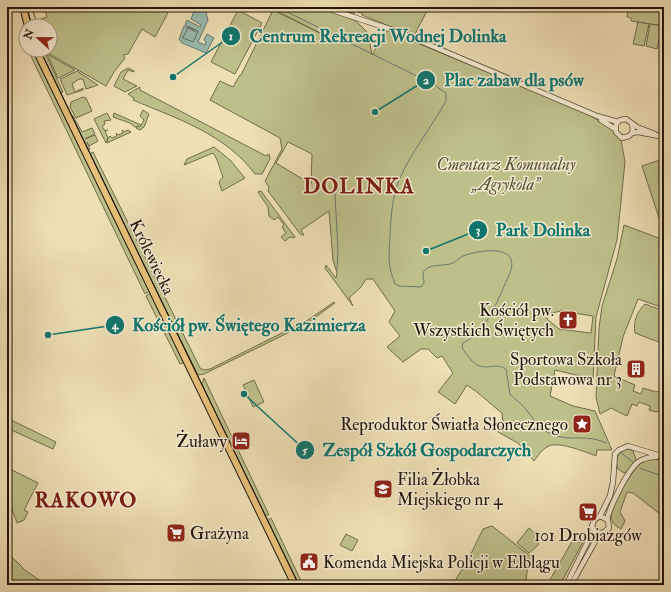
<svg xmlns="http://www.w3.org/2000/svg" width="671" height="592" font-family="'IM FELL Double Pica',serif">
  <style>
    .green { fill: #bec08a; stroke: #6f6c4c; fill-rule: evenodd }
    .water { fill: #99bcb0; stroke: #697a6f }
    .lines { fill: none; stroke-linecap: round; stroke-linejoin: round }
    .shore { stroke: #5c6a5f; stroke-width: 1 }
    .stream { stroke: #697a6f; stroke-width: 1 }
    .minor-casing { stroke: #544938; stroke-width: 6 }
    .major-casing { stroke: #20170e; stroke-width: 8 }
    .minor { stroke: #f4eacf; stroke-width: 4.5 }
    .major { stroke: #e7c07a; stroke-width: 6 }
    .tram { stroke: #20170e; stroke-width: 1 }
    .labels { text-anchor: middle; dominant-baseline: central; stroke-width: 3; stroke-linejoin: round; paint-order: stroke }
    .park-label { font-size: 17px; font-style: italic; fill: #575239; stroke: #f4eacf }
    .street-label { font-size: 17px; fill: #20170e; stroke: #f4eacf }
    .poi-label { font-size: 17px; fill: #20170e; stroke: #f4eacf; text-anchor: end }
    .district-label { font-size: 21px; font-weight: bold; letter-spacing: 1px; fill: #7a1f14; stroke: #f4eacf }
    .leader { fill: none; stroke: #0f766e; stroke-width: 1.5 }
    .callout-dot { fill: #0f766e; stroke: #f4eacf; stroke-width: 1.5 }
    .mark-label { font-size: 12px; text-anchor: middle; font-weight: bold; fill: #fff }
    .callout-label { font-size: 18px; text-anchor: middle; font-weight: bold; fill: #0f766e; stroke: #f4eacf; stroke-width: 3; stroke-linejoin: round; paint-order: stroke }
  </style>
  <rect width="100%" height="100%" fill="#eedfb5"/>
  <filter id="stains"><feTurbulence type="fractalNoise" baseFrequency=".005" numOctaves="4"/><feColorMatrix values="0 0 0 0 .2 0 0 0 0 .09 0 0 0 0 .02 0 0 0 .5 -.17"/></filter>
  <radialGradient id="worn" r=".72"><stop offset=".6" stop-color="#630" stop-opacity="0"/><stop offset="1" stop-color="#630" stop-opacity=".3"/></radialGradient>
  <g class="green">
    <path d="M32,7L36,21L47,17L44,7H171L155,37L142,29L128,54L123,55L125,58L114,72L106,86L46,52L45,50H50V26H37Z"/>
    <path d="M269,7H315L344,15L357,22L368,33L372,55L386,30L588,114L612,129L621,140L625,162L617,240L596,317L593,379L555,370L550,396L573,406L595,411L612,450H597L596,456C586,452 556,440 547,447C541,450 538,456 534,461L518,443L498,432L503,423L502,413C490,404 480,393 467,385L455,404L438,392L453,373L442,356L437,358L428,349H421L403,362L387,347L400,336L389,322L395,311L373,279H366L361,287L349,298L353,306L325,268L326,265L336,278L337,273L333,260L329,211L301,230L304,235H301L268,191L269,187L265,181L282,149L280,138L210,100L220,81L233,87L240,75H241L273,10L336,41ZM288,142L312,154L311,184L276,163ZM561,311L593,316L591,333L559,329L547,319V314Z"/>
    <path d="M331,7H429L414,36L362,15V13L354,11V14Z"/>
    <path d="M629,7H664V26L631,21V18L627,17Z"/>
    <path d="M238,10L262,23L235,74L211,62Z"/>
    <path d="M638,22L649,24L644,46L633,44Z"/>
    <path d="M650,24L662,26L657,49L646,46Z"/>
    <path d="M28,50H33L150,291L145,294Z"/>
    <path d="M39,50H44L63,92L60,93Z"/>
    <path d="M47,54L75,70L58,78Z"/>
    <path d="M128,68L134,71V72L128,70L123,79L137,86L125,92L114,86L121,72Z"/>
    <path d="M77,71L98,85L86,89L83,79H79L72,84L75,92L83,88V90L67,95L60,79Z"/>
    <path d="M140,87V90L266,156L269,154L270,159L262,174H255C225,134 178,119 133,100L134,98L128,94Z"/>
    <path d="M83,97L86,98L92,111L76,118L70,107L71,102Z"/>
    <path d="M143,110L149,114L144,127L140,130L136,128L139,126L135,127L130,123L113,117L114,113L141,125L140,127L144,120L140,116Z"/>
    <path d="M107,113L111,120L104,121L105,124L102,126L105,131L108,130L105,131L108,138L110,136L112,138L117,136L116,133L118,135L123,133L122,130L123,132L128,130L131,132L107,143L108,138L106,143L94,119Z"/>
    <path d="M73,116L82,132L92,128L95,134L85,139L95,135L98,141L89,146L87,142L90,149L88,150L71,117Z"/>
    <path d="M214,147L230,160L245,178L222,191L219,182L223,177C219,168 219,161 213,153L184,165L187,159Z"/>
    <path d="M93,152L200,368L204,370L210,369L308,320L334,302L335,303L306,324L204,374L198,375L89,154Z"/>
    <path d="M663,159L664,216L659,218L642,166Z"/>
    <path d="M261,191L295,237L294,238L290,237L285,241L281,237L286,233L282,227L284,225L278,217L274,220L269,216L268,207L258,192Z"/>
    <path d="M624,225L664,240V308L638,299L623,337L614,376L635,385L633,391L641,394L643,388L656,392L664,390V403L661,405L664,409L656,412L649,410L650,406L639,402L637,406L632,404L627,416L611,408L600,414L596,397L599,328L602,306L617,259Z"/>
    <path d="M151,293L185,362L180,364L146,296Z"/>
    <path d="M645,304L664,311V344L635,333C633,321 637,312 645,304Z"/>
    <path d="M204,378L269,515H264L202,385Z"/>
    <path d="M254,380L264,402L253,407L243,385Z"/>
    <path d="M7,418L56,442L53,449L7,428Z"/>
    <path d="M626,448L633,451L636,460L627,472L624,473L618,469C614,459 618,454 626,448Z"/>
    <path d="M649,459L664,460V517L633,493L627,492L620,512L625,521L621,529C616,526 612,524 611,517C610,507 632,470 641,463C643,461 646,460 649,459Z"/>
    <path d="M10,469L38,483L24,510L28,512L24,520L17,523C11,506 1,487 10,469Z"/>
    <path d="M271,518L303,585H298L267,521Z"/>
    <path d="M492,526L534,559L528,565L526,580L511,585L507,583L506,585L453,584L468,560L483,529Z"/>
    <path d="M529,528L539,537L538,545L529,553L517,543Z"/>
    <path d="M346,534L358,540L352,551L340,545Z"/>
    <path d="M574,538L583,542L560,585H547Z"/>
    <path d="M7,552L26,571L47,585H7Z"/>
  </g>
  <path class="water" d="M197,9L206,12L208,20L198,42L205,45L206,42L204,40L207,34L214,38L206,53L182,43L179,39L184,26L196,32L185,25L187,20L200,27L201,25L191,19L194,11Z"/>
  <g class="lines">
    <path class="shore" d="M189,27L198,31L193,42L183,38Z"/>
    <g class="stream">
      <path d="M277,7L433,84L446,93V101C431,128 411,152 399,180C392,197 391,217 390,235C389,257 387,263 395,284L399,286L421,287L424,283C424,278 421,272 426,269C434,264 442,266 450,264C455,263 459,258 463,256C479,250 521,243 510,273C498,298 489,330 463,343C461,348 464,351 467,355C483,377 492,360 506,369L510,394C514,399 520,402 524,407C538,424 543,436 569,438C581,438 594,437 606,443"/>
      <path d="M334,176L338,251L337,270"/>
      <path d="M621,453L633,462"/>
      <path d="M640,468L664,477"/>
      <path d="M7,581L18,585"/>
    </g>
    <g class="minor-casing">
      <g id="minor">
        <path d="M323,7L399,32L597,116L618,122"/>
        <path d="M601,120L615,129"/>
        <path d="M632,124L633,132L629,136L622,138L616,132V124L620,120L626,119L637,127L655,134"/>
        <path d="M632,133L638,132L664,137"/>
        <path d="M600,516L610,496L613,482L615,454L619,450L628,446L664,457"/>
        <path d="M607,519C611,505 627,471 638,462C644,458 649,457 656,457"/>
        <path d="M566,585L594,529"/>
        <path d="M571,585L597,538L609,528L608,520L600,516L594,520L592,526L596,532L602,533"/>
      </g>
    </g>
    <g class="major-casing">
      <g id="major">
        <path d="M23,7L28,26"/>
        <path d="M36,50L295,585"/>
      </g>
    </g>
    <use href="#minor" class="minor"/>
    <use href="#major" class="major"/>
    <g class="tram">
      <path d="M27,7L32,26"/>
      <path d="M40,50L299,585"/>
    </g>
  </g>
  <defs>
    <g id="church-square" transform="scale(1)"><rect x="-9" y="-9" width="18" height="18" rx="4" fill="#8f2418" stroke="#f4eacf"/><path d="M-1.2-6h2.4v3.5h3.3v2.4h-3.3V6h-2.4V-.1h-3.3v-2.4h3.3Z" fill="#fff"/></g>
    <g id="building-square" transform="scale(1)"><rect x="-9" y="-9" width="18" height="18" rx="4" fill="#8f2418" stroke="#f4eacf"/><path d="M-4-6H4V6H1V3H-1V6H-4ZM-2.5-4.3h1.7v1.8h-1.7ZM.8-4.3h1.7v1.8H.8ZM-2.5-1h1.7V.8h-1.7ZM.8-1h1.7V.8H.8Z" fill="#fff"/></g>
    <g id="sight-square" transform="scale(1)"><rect x="-9" y="-9" width="18" height="18" rx="4" fill="#8f2418" stroke="#f4eacf"/><path d="M0-6L1.8-2.2L6-1.7L2.9 1.2L3.7 5.4L0 3.3L-3.7 5.4L-2.9 1.2L-6-1.7L-1.8-2.2Z" fill="#fff"/></g>
    <g id="hotel-square" transform="scale(1)"><rect x="-9" y="-9" width="18" height="18" rx="4" fill="#8f2418" stroke="#f4eacf"/><path d="M-6-4.5h1.5V1H6V5H4.5V3h-9V5H-6ZM-4 0a1.8 1.8 0 1 1 3.6 0ZM.5 0V-2.5h3Q6-2.5 6 0Z" fill="#fff"/></g>
    <g id="school-square" transform="scale(1)"><rect x="-9" y="-9" width="18" height="18" rx="4" fill="#8f2418" stroke="#f4eacf"/><path d="M0-5L7-2L0 1L-7-2ZM-4 1L0 2.5L4 1V4Q0 6-4 4Z" fill="#fff"/></g>
    <g id="supermarket-square" transform="scale(1)"><rect x="-9" y="-9" width="18" height="18" rx="4" fill="#8f2418" stroke="#f4eacf"/><path d="M-6-5.5h2.5l.6 2H6L4.5 2H-2.5L-4.4-4H-6ZM-1.5 3.2a1.3 1.3 0 1 0 .1 0ZM3 3.2a1.3 1.3 0 1 0 .1 0Z" fill="#fff"/></g>
    <g id="civic-square" transform="scale(1)"><rect x="-9" y="-9" width="18" height="18" rx="4" fill="#8f2418" stroke="#f4eacf"/><path d="M-.6-6.5H3V-4.5H.6V-3L4-1V1h2V6H-6V1h2V-1L-.6-3ZM-1.2 2.5V6h2.4V2.5Z" fill="#fff"/></g>
  </defs>
  <g fill-rule="evenodd">
    <use href="#church-square" x="568" y="320"/>
    <use href="#building-square" x="636" y="369"/>
    <use href="#sight-square" x="582" y="424"/>
    <use href="#hotel-square" x="241" y="441"/>
    <use href="#school-square" x="383" y="489"/>
    <use href="#supermarket-square" x="588" y="512"/>
    <use href="#supermarket-square" x="176" y="533"/>
    <use href="#civic-square" x="309" y="562"/>
  </g>
  <g class="labels">
    <g class="park-label">
      <text x="506" y="164">Cmentarz Komunalny<tspan x="506" dy="20">„Agrykola”</tspan></text>
    </g>
    <g class="street-label">
      <text transform="translate(152 257) rotate(64)">Królewiecka</text>
    </g>
    <g class="poi-label">
      <text x="554" y="310">Kościół pw.<tspan x="554" dy="20">Wszystkich Świętych</tspan></text>
      <text x="622" y="359">Sportowa Szkoła<tspan x="622" dy="20">Podstawowa nr 3</tspan></text>
      <text x="568" y="424">Reproduktor Światła Słonecznego</text>
      <text x="227" y="441">Żuławy</text>
      <text x="397" y="479" text-anchor="start">Filia Żłobka<tspan x="397" dy="20">Miejskiego nr 4</tspan></text>
      <text x="190" y="533" text-anchor="start">Grażyna</text>
      <text x="588" y="535" text-anchor="middle">101 Drobiazgów</text>
      <text x="323" y="562" text-anchor="start">Komenda Miejska Policji w Elblągu</text>
    </g>
    <g class="district-label">
      <text x="359" y="186">DOLINKA</text>
      <text x="86" y="500">RAKOWO</text>
    </g>
  </g>
  <path class="leader" d="M173 77L231 36M375 112L426 80M426 251L478 230M48 335L115 325M244 394L305 450"/>
  <g class="callout-dot">
    <circle cx="173" cy="77" r="4"/>
    <circle cx="375" cy="112" r="4"/>
    <circle cx="426" cy="251" r="4"/>
    <circle cx="48" cy="335" r="4"/>
    <circle cx="244" cy="394" r="4"/>
    <circle cx="231" cy="36" r="10"/>
    <circle cx="426" cy="80" r="10"/>
    <circle cx="478" cy="230" r="10"/>
    <circle cx="115" cy="325" r="10"/>
    <circle cx="305" cy="450" r="10"/>
  </g>
  <g class="mark-label">
    <text x="231" y="40">1</text>
    <text x="426" y="84">2</text>
    <text x="478" y="234">3</text>
    <text x="115" y="329">4</text>
    <text x="305" y="454">5</text>
  </g>
  <g class="callout-label">
    <text x="378" y="42">Centrum Rekreacji Wodnej Dolinka</text>
    <text x="514" y="86">Plac zabaw dla psów</text>
    <text x="543" y="236">Park Dolinka</text>
    <text x="249" y="331">Kościół pw. Świętego Kazimierza</text>
    <text x="427" y="456">Zespół Szkół Gospodarczych</text>
  </g>
  <rect width="671" height="592" fill="none" stroke="#eedfb5" stroke-width="24"/>
  <rect x="8" y="8" width="655" height="576" fill="none" stroke="#20170e" stroke-width="2"/>
  <rect x="12" y="12" width="647" height="568" fill="none" stroke="#20170e"/>
  <g transform="translate(38 38) rotate(292)"><circle r="19" fill="#f4eacf" stroke="#9f9682"/>
  <path d="M0-3L7 15L0 10L-7 15Z" fill="#8f2418"/>
  <text y="-6" font-size="11" font-weight="bold" text-anchor="middle" fill="#20170e">N</text>
  </g>
  <rect width="100%" height="100%" filter="url(#stains)"/>
  <rect width="100%" height="100%" fill="url(#worn)"/>
</svg>
